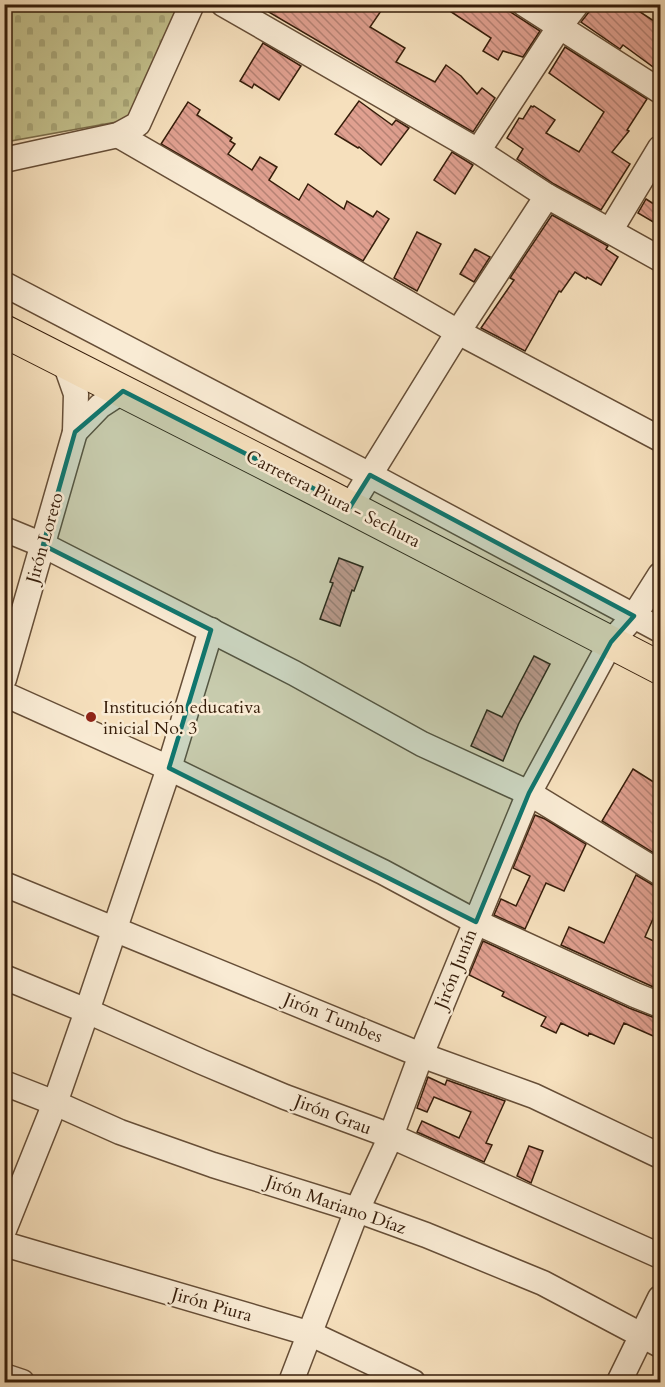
<svg xmlns="http://www.w3.org/2000/svg" width="665" height="1387" font-family="Cardo,serif">
  <style>
    .cemetery { fill: url(#cemetery-stones); stroke: #7c6e4b; stroke-width: 1.5 }
    .building { fill: url(#building-back-hatch); stroke: #361d0a; stroke-width: 1.5 }
    .lines { fill: none; stroke-linecap: round; stroke-linejoin: round }
    .minor-casing { stroke: #664e37; stroke-width: 27 }
    .major-casing { stroke: #361d0a; stroke-width: 34 }
    .minor { stroke: #f9ebd4; stroke-width: 24 }
    .major { stroke: #f6e0bd; stroke-width: 32 }
    .marked { fill: #0f766e; fill-opacity: 0.2; stroke: #0f766e; stroke-width: 4.5; stroke-linejoin: round }
    .poi-dot { fill: #8f2418; stroke: #f9ebd4; stroke-width: 2 }
    .labels { text-anchor: middle; dominant-baseline: central; stroke-width: 5; stroke-linejoin: round; paint-order: stroke }
    .street-label { font-size: 18px; fill: #361d0a; stroke: #f9ebd4 }
    .poi-label { font-size: 18px; fill: #361d0a; stroke: #f9ebd4; text-anchor: start }
  </style>
  <defs>
    <pattern id="cemetery-stones" width="16" height="16" patternUnits="userSpaceOnUse" patternTransform="scale(1.5)"><rect width="16" height="16" fill="#c3c08c"/><path d="M2 7V4a2 2 0 0 1 4 0v3zM10 15v-3a2 2 0 0 1 4 0v3z" fill="#a8a577"/></pattern>
    <pattern id="building-back-hatch" width="6" height="6" patternUnits="userSpaceOnUse" patternTransform="scale(1.5)"><rect width="6" height="6" fill="#e0a090"/><path d="M-1 5l2 2M0 0l6 6M5-1l2 2" fill="none" stroke="#b68274"/></pattern>
  </defs>
  <rect width="100%" height="100%" fill="#f6e0bd"/>
  <filter id="stains"><feTurbulence type="fractalNoise" baseFrequency=".00333" numOctaves="4"/><feColorMatrix values="0 0 0 0 .2 0 0 0 0 .09 0 0 0 0 .02 0 0 0 .5 -.17"/></filter>
  <radialGradient id="worn" r=".72"><stop offset=".6" stop-color="#630" stop-opacity="0"/><stop offset="1" stop-color="#630" stop-opacity=".3"/></radialGradient>
  <path class="cemetery" d="M5,5H180L135,111L122,121L5,142Z"/>
  <g class="building">
    <path d="M255,4H372L381,11L370,27L405,48L396,62L435,82L446,65L461,76L477,94L482,88L495,98L473,132Z"/>
    <path d="M439,4H509L506,9L540,31L523,57L503,51L498,60L483,51L491,38Z"/>
    <path d="M591,4H628L660,25V72L623,45L620,49L581,22L589,12Z"/>
    <path d="M263,43L301,66L279,100L254,84L252,88L240,81Z"/>
    <path d="M565,47L647,99L627,130L629,131L612,152L630,164L601,210L554,184L517,159L523,149L507,138L519,118L523,119L531,106L533,107L534,106L555,120L546,133L579,152L604,112L549,73Z"/>
    <path d="M359,101L392,125L396,120L409,128L381,165L359,147L358,148L335,134Z"/>
    <path d="M188,102L200,110L197,115L232,138L230,141L235,144L228,154L252,170L260,157L277,167L269,180L299,200L308,184L344,209L347,201L373,217L377,211L389,219L363,261L161,144Z"/>
    <path d="M452,152L473,165L455,194L434,180Z"/>
    <path d="M646,199L660,208V226L638,213Z"/>
    <path d="M552,215L608,246L606,249L618,257L601,285L587,277L586,279L575,272L561,292L559,291L525,351L481,328L514,280L510,278Z"/>
    <path d="M417,232L441,244L417,291L394,278Z"/>
    <path d="M475,249L490,257L474,282L460,274Z"/>
    <path d="M339,558L363,567L354,591L352,590L340,626L320,619L333,583L330,582Z"/>
    <path d="M534,656L550,664L519,723L503,761L471,746L487,710L502,717Z"/>
    <path d="M633,769L660,786V857L602,821Z"/>
    <path d="M535,815L545,819L586,844L564,891L546,883L525,929L494,915L501,899L516,906L530,876L513,868Z"/>
    <path d="M636,875L653,885L660,887V903L645,937L660,944V990L561,945L569,927L604,943Z"/>
    <path d="M483,941L629,1008L655,1018L660,1019V1039L624,1023L614,1044L589,1033L588,1036L561,1023L556,1033L541,1026L546,1017L502,996L504,992L469,975Z"/>
    <path d="M428,1077L445,1085L447,1080L505,1101L486,1143L492,1145L484,1162L417,1132L422,1121L459,1138L471,1112L434,1097L427,1112L417,1108Z"/>
    <path d="M529,1146L543,1151L531,1183L517,1176Z"/>
  </g>
  <g class="lines">
    <g class="minor-casing">
      <g id="minor">
        <path d="M223,4L478,151L547,196"/>
        <path d="M524,4L660,91"/>
        <path d="M118,135L458,332L660,439"/>
        <path d="M478,151L560,26L577,4"/>
        <path d="M4,160L118,135L138,124L192,4"/>
        <path d="M610,231L660,148"/>
        <path d="M4,284L370,475L660,630"/>
        <path d="M75,432L100,406L123,391"/>
        <path d="M350,507L458,332L547,196L660,259"/>
        <path d="M4,529L43,545L294,673L422,744L529,793L660,873"/>
        <path d="M4,679L75,432L76,394L64,360"/>
        <path d="M4,694L169,768L383,872L476,922L635,995L660,1005"/>
        <path d="M4,884L421,1055L534,1096L660,1156"/>
        <path d="M4,977L87,1011L202,1062L285,1097L391,1136L660,1256"/>
        <path d="M4,1083L55,1103L120,1132L213,1165L357,1210L426,1235L543,1283L660,1345"/>
        <path d="M4,1230L55,1103L87,1011L169,768L211,630"/>
        <path d="M4,1244L311,1334L413,1382"/>
        <path d="M4,1376L22,1382"/>
        <path d="M291,1382L357,1210L391,1136L421,1055L529,793L611,642L634,616L660,575"/>
        <path d="M619,1382L660,1298"/>
      </g>
    </g>
    <g class="major-casing">
      <path id="major" d="M4,331L311,487L660,668"/>
    </g>
    <use href="#minor" class="minor"/>
    <use href="#major" class="major"/>
  </g>
  <path class="marked" d="M123,391L350,507L370,475L634,616L611,642L529,793L476,922L169,768L211,630L43,545L75,432Z"/>
  <circle class="poi-dot" cx="91" cy="717" r="6"/>
  <g class="labels">
    <g class="street-label">
      <text transform="translate(333 499) rotate(27)">Carretera Piura - Sechura</text>
      <text transform="translate(45 538) rotate(-74)">Jirón Loreto</text>
      <text transform="translate(456 969) rotate(-68)">Jirón Junín</text>
      <text transform="translate(333 1018) rotate(22)">Jirón Tumbes</text>
      <text transform="translate(333 1115) rotate(21)">Jirón Grau</text>
      <text transform="translate(336 1205) rotate(19)">Jirón Mariano Díaz</text>
      <text transform="translate(212 1305) rotate(16)">Jirón Piura</text>
    </g>
    <g class="poi-label">
      <text x="103" y="707">Institución educativa<tspan x="103" dy="21">inicial No. 3</tspan></text>
    </g>
  </g>
  <rect width="665" height="1387" fill="none" stroke="#f6e0bd" stroke-width="24"/>
  <rect x="6" y="6" width="653" height="1375" fill="none" stroke="#361d0a" stroke-width="3"/>
  <rect x="12" y="12" width="641" height="1363" fill="none" stroke="#361d0a" stroke-width="1.5"/>
  <rect width="100%" height="100%" filter="url(#stains)"/>
  <rect width="100%" height="100%" fill="url(#worn)"/>
</svg>
